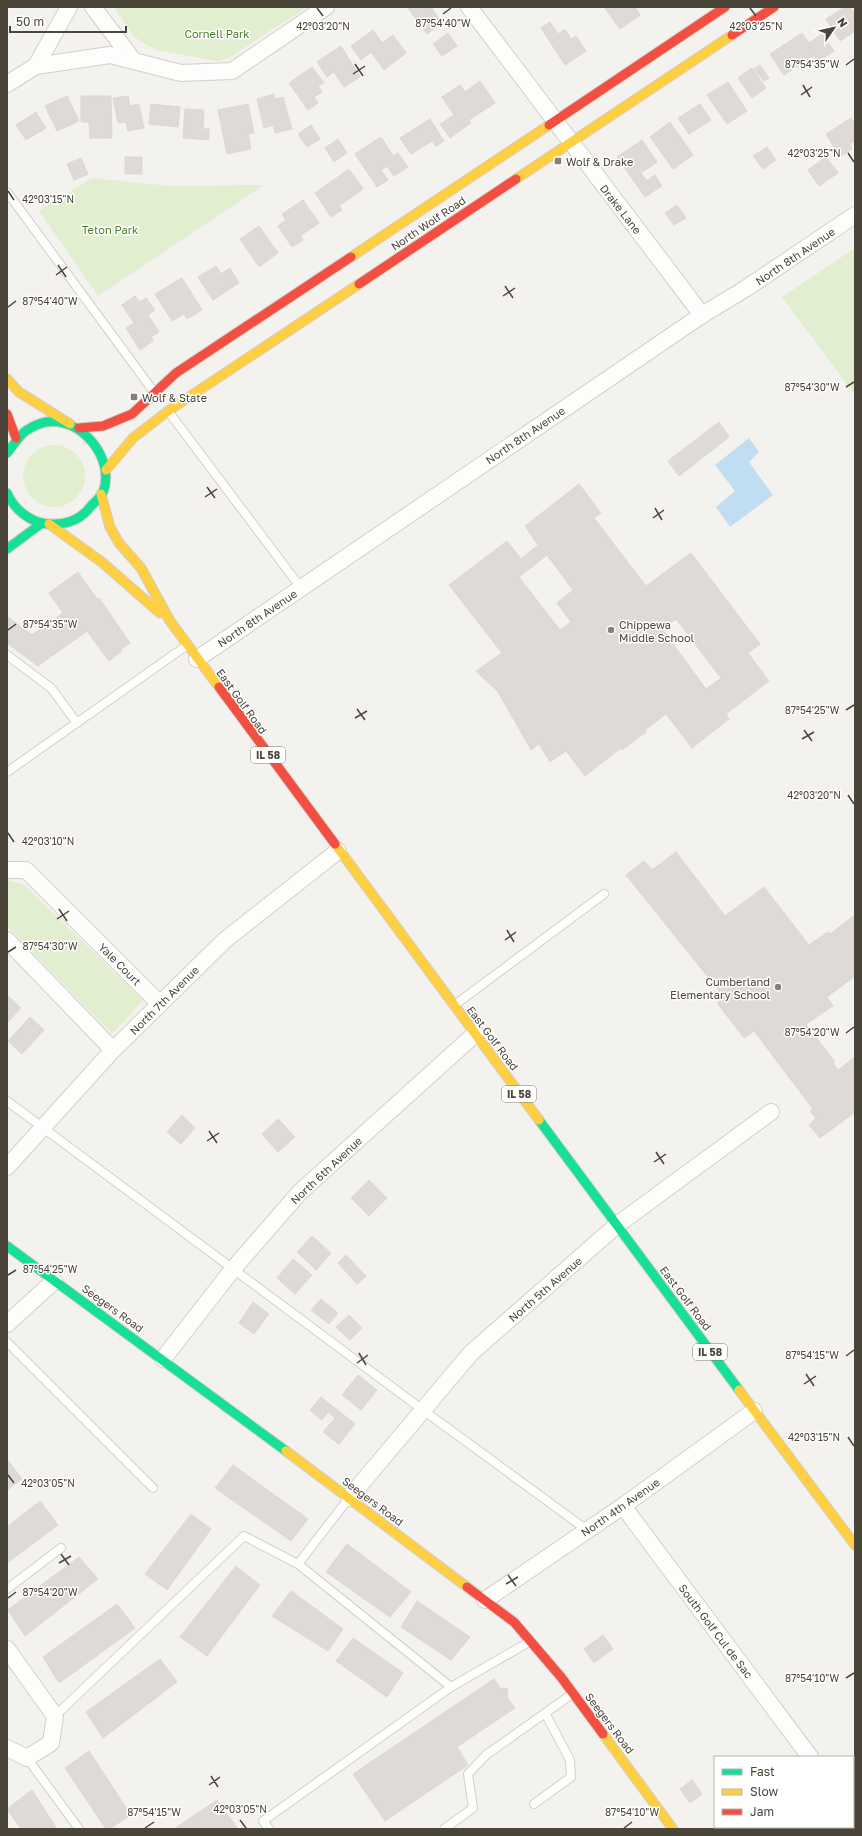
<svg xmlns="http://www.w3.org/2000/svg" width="862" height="1836" font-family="'Golos Text',sans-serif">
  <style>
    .green { fill: #e1eecf }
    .water { fill: #c0ddf1 }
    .building { fill: #dedbd6; stroke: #dcd9d4; fill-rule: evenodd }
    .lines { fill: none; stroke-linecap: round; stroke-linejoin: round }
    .lane-casing { stroke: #d2d0cb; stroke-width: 10 }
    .street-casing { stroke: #d2d0cb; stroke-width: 18 }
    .fast-casing { stroke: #d3cfc5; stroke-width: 11 }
    .slow-casing { stroke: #d3cfc5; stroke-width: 11 }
    .jam-casing { stroke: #d3cfc5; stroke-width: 11 }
    .lane { stroke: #fdfdfc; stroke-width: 8 }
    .street { stroke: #fdfdfc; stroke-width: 16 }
    .fast { stroke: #16e098; stroke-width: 9 }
    .slow { stroke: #ffcf43; stroke-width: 9 }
    .jam { stroke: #f24e42; stroke-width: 9 }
    .ticks { fill: none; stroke: #4b4439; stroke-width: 1.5 }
    .poi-dot { fill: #868178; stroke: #fff; stroke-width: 1.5 }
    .labels { text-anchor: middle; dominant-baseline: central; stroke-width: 3; stroke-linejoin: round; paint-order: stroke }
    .shield { fill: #fff; stroke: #817c74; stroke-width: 1 }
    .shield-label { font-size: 10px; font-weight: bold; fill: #4b4439 }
    .park-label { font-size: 11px; fill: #4a7f2a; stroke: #fff }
    .poi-label { font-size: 11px; fill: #4b4439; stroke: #fff; text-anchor: start }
    .street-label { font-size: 11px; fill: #4b4439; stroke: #fff }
    .ticks-label { font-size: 10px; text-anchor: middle; fill: #4b4439; stroke: #fff; stroke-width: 3; stroke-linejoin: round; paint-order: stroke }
  </style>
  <rect width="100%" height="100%" fill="#f4f2ee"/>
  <g class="green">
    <path d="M114,7H307L231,57L217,61L156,50L134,37Z"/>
    <path d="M92,178L171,186L264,185L98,296L39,211Z"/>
    <path d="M855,248V395L782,297Z"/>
    <circle cx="54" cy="476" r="31"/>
    <path d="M7,880L23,884L143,1000L112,1034L7,926Z"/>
  </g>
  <path class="water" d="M749,438L759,452L749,462L773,495L730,527L716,507L735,491L715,465Z"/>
  <g class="building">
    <path d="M407,7H431L442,23L427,34Z"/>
    <path d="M604,7H635L640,15L620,29Z"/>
    <path d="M845,7H850L855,14V31L840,41L826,19Z"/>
    <path d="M550,22L558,34L565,29L571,39L576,36L586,51L565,65L541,28Z"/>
    <path d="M373,30L382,43L393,35L406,53L384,70L371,52L361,60L351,46Z"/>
    <path d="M448,33L457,46L442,56L433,44Z"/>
    <path d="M802,33L809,43L822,34L834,51L817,62L814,56L784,75L770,54Z"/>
    <path d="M341,46L360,77L344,87L334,72L327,77L317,62Z"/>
    <path d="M760,65L769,78L764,81L754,69Z"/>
    <path d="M312,67L324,83L318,86L322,92L314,97L318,103L308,110L289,83Z"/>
    <path d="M752,68L766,88L752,98L738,78Z"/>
    <path d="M480,81L495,103L469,120L471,123L450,138L440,124L454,115L442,97L460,85L465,92Z"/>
    <path d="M728,82L747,111L727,124L707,95Z"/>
    <path d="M274,94L275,99L283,97L292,129L275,133L273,125L264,128L257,99Z"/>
    <path d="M67,96L79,121L57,131L45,106Z"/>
    <path d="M81,96H111L112,138H90L89,122H81Z"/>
    <path d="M128,96L130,106L139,104L144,128L128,131L126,122L118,123L113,98Z"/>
    <path d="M151,104L180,107L178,127L149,124Z"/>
    <path d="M248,104L254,133L248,134L251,149L227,154L218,110Z"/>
    <path d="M700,104L711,120L689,134L678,118Z"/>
    <path d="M185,109L204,110L203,129H209V140L183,138Z"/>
    <path d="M36,112L46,128L26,140L16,125Z"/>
    <path d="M851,118L855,125V141L850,144L852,149L840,157L826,134Z"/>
    <path d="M430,119L444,141L436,146L432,141L411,154L400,138Z"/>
    <path d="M670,122L693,155L673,169L650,137Z"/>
    <path d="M311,125L320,139L307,147L298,134Z"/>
    <path d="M381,137L393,156L398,153L408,167L394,176L387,166L381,170L388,180L377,187L355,154Z"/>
    <path d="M338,139L347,153L334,162L325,148Z"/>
    <path d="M642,140L657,162L641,173L647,181L655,175L662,186L645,197L617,157Z"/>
    <path d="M767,147L776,160L763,169L753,156Z"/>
    <rect x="125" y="157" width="17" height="17"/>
    <path d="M826,157L838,173L819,186L808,170Z"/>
    <path d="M81,158L88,174L74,180L67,164Z"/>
    <path d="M349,169L363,189L339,206L342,210L331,217L315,193Z"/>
    <path d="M303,200L319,223L300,236L303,240L292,247L278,226L286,220L282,214Z"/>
    <path d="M677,205L686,218L674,225L665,213Z"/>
    <path d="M259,226L278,253L259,267L240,239Z"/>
    <path d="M216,266L221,274L230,268L239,283L213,300L198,277Z"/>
    <path d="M182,278L202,310L187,319L184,314L172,321L155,294Z"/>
    <path d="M135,296L139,302L146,298L155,310L148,315L159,332L151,337L153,341L140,350L126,328L134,323L122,305Z"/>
    <path d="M719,422L729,437L679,476L668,461Z"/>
    <path d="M579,484L601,513L594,518L646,586L691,553L760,644L748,653L769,681L726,714L729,719L692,748L666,714L645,730L646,732L622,750L621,748L585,776L566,751L550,762L539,744L531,750L498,692L476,671L502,653L449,585L507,541L521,559L538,545L525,526ZM547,555L573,590L557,603L571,622L560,630L519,577ZM676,619L721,678L706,689L662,629Z"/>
    <path d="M78,572L97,599L99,598L130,643L121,649L122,651L109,661L87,631L38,666L7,643V616L32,635L63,613L49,593Z"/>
    <path d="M676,852L725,916L764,887L809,945L828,932L830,934L855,915V976L827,997L833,1006L806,1024L835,1062L833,1063L838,1070L855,1057V1112L820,1138L809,1125L816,1118L810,1111L813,1109L754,1031L744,1038L717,1003L724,997L626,875L644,861L652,870Z"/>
    <path d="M7,995L21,1008L7,1023Z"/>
    <path d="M30,1017L44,1030L22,1054L8,1041Z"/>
    <path d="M182,1115L195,1128L181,1144L167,1132Z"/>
    <path d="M278,1119L295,1137L278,1152L262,1134Z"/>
    <path d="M369,1180L387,1198L369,1216L351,1198Z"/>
    <path d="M312,1236L331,1253L316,1270L297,1252Z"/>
    <path d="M346,1255L366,1276L357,1284L338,1263Z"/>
    <path d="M293,1259L312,1275L295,1294L277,1278Z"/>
    <path d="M321,1299L338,1313L329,1324L311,1310Z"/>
    <path d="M253,1302L269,1314L254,1334L239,1323Z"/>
    <path d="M349,1315L362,1328L350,1340L336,1327Z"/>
    <path d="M358,1375L377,1390L361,1410L342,1395Z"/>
    <path d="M321,1397L355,1424L339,1444L323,1432L335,1418L328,1412L322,1420L310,1410Z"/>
    <path d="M7,1459L22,1479L7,1490Z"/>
    <path d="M233,1465L308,1519L291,1541L215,1488Z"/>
    <path d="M40,1501L58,1525L7,1563V1527Z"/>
    <path d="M191,1514L211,1529L167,1590L145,1574Z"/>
    <path d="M347,1544L411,1592L390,1617L326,1572Z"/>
    <path d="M79,1557L98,1579L25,1636L8,1610Z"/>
    <path d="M236,1566L260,1585L207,1656L180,1637Z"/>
    <path d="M291,1591L343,1629L328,1651L272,1616Z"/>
    <path d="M417,1601L470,1637L451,1660L401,1627Z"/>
    <path d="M117,1604L135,1628L59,1683L43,1657Z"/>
    <path d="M603,1635L613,1649L594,1663L584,1649Z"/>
    <path d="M353,1638L403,1673L387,1697L336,1661Z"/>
    <path d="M160,1659L177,1682L103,1738L86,1712Z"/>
    <path d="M494,1679L500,1688L508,1689L507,1697L515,1708L457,1747L468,1765L385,1821L353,1774Z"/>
    <path d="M89,1751L131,1815L109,1829H106L65,1768Z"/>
    <path d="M692,1780L702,1794L690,1803L680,1789Z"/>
    <path d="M32,1790L57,1829H21L7,1809Z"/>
    <path d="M217,1800L238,1829H174Z"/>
  </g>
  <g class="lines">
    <g class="lane-casing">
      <g id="lane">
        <path d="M7,192L154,392"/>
        <path d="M168,411L301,588"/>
        <path d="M7,655L51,688L77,723"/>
        <path d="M7,772L186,646"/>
        <path d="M456,1004L604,894"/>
        <path d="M7,1101L423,1410L587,1530"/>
        <path d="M7,1342L153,1488"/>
        <path d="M298,1564L451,1687"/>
        <path d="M7,1589L61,1548"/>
        <path d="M55,1716L244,1536L298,1564L349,1498"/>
        <path d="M27,1758L79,1829"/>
        <path d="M534,1804L571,1777L570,1760L545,1713"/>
        <path d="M269,1829L263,1821L451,1687L529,1642"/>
        <path d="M444,1829L473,1808L468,1774L486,1755L572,1694"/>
      </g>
    </g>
    <g class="street-casing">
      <g id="street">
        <path d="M93,7L133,60"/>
        <path d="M469,7L702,315"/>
        <path d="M36,66L69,7"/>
        <path d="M7,84L36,66L110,55L181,73L232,71L326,7"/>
        <path d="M197,659L702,315L745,289L855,215"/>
        <path d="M7,870H26L160,1004"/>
        <path d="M7,940L113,1050"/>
        <path d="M7,1167L113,1050L225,940L338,851"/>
        <path d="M7,1324L54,1281"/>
        <path d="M163,1359L233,1269L300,1192L475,1034"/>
        <path d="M349,1498L471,1353L617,1225L771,1112"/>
        <path d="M623,1506L810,1757"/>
        <path d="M485,1600L623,1506L754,1411"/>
        <path d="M7,1649L55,1716L51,1743L27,1758L7,1748"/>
        <path d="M853,1815L855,1818"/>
      </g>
    </g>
    <g class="fast-casing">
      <g id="fast">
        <path d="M7,453C13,446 19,435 27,430C32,427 41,423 46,422C81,416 116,459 103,492C101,497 95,502 91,506C81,520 66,525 49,524C30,523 14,509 7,493"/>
        <path d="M7,549L42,523"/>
        <path d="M539,1120L739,1390"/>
        <path d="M7,1246L286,1451"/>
      </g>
    </g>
    <g class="slow-casing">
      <g id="slow">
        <path d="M516,179L732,35"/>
        <path d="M351,257L549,125"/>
        <path d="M7,379L19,392L70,424"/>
        <path d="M106,470L133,438L168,411L359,284"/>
        <path d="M101,494L110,527L119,543L141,568L170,621L219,687"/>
        <path d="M49,524L103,563L160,613"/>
        <path d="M335,844L539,1120"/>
        <path d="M739,1390L855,1545"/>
        <path d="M286,1451L467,1587"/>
        <path d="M603,1734L673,1829"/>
      </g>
    </g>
    <g class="jam-casing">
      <g id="jam">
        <path d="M732,35L774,7"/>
        <path d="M549,125L725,7"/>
        <path d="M359,284L516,179"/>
        <path d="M7,414L16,438"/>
        <path d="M79,428L103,426L132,414L176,373L351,257"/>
        <path d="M219,687L335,844"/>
        <path d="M467,1587L514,1622L561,1677L603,1734"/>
      </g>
    </g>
    <use href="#lane" class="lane"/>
    <use href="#street" class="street"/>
    <use href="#fast" class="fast"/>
    <use href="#slow" class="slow"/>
    <use href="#jam" class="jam"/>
  </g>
  <path class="ticks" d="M317,8L323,16M750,8L756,16M443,14L451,8M355,64L363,76M846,65L854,59M353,74L365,66M803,85L810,97M801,95L812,87M848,153L854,162M8,191L14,200M58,265L66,277M56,275L67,267M505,286L513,298M503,296L515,288M8,307L16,301M846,387L854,382M207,487L215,498M205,497L217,489M655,508L662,520M653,518L664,510M8,630L16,624M357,709L365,720M846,710L854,705M355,718L367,711M804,730L812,741M802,739L814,732M848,795L854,804M8,833L14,842M59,909L67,921M57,919L69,911M507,930L514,942M505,940L516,932M8,952L16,947M846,1033L854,1027M209,1131L217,1143M207,1141L219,1133M656,1152L664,1164M654,1162L666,1154M8,1275L16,1270M359,1353L366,1365M846,1356L854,1350M357,1363L368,1355M806,1374L814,1386M804,1384L816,1376M848,1437L854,1446M8,1475L14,1483M61,1554L69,1565M59,1563L71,1556M508,1575L516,1586M506,1584L518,1577M8,1598L16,1592M846,1678L854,1673M211,1776L218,1787M209,1785L220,1777M240,1820L246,1828M145,1828L154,1822M624,1828L632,1822"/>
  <g class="poi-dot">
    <rect x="554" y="157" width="8" height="8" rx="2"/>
    <rect x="130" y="393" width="8" height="8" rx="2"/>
    <circle cx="611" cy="630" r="4"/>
    <circle cx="778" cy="987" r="4"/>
  </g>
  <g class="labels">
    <g class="shield">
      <rect x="251" y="747" width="34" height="16" rx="3"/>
      <rect x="502" y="1086" width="34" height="16" rx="3"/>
      <rect x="693" y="1344" width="34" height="16" rx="3"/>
    </g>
    <g class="shield-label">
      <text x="268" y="755">IL 58</text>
      <text x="519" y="1094">IL 58</text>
      <text x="710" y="1352">IL 58</text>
    </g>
    <g class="park-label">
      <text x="217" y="33">Cornell Park</text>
      <text x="110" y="229">Teton Park</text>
    </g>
    <g class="poi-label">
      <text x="566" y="161">Wolf &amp; Drake</text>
      <text x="142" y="397">Wolf &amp; State</text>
      <text x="619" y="624">Chippewa<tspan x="619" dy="13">Middle School</tspan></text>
      <text x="770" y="981" text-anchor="end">Cumberland<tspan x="770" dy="13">Elementary School</tspan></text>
    </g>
    <g class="street-label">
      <text transform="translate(621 209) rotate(52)">Drake Lane</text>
      <text transform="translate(428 223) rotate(-34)">North Wolf Road</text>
      <text transform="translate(795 256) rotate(-34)">North 8th Avenue</text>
      <text transform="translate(525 435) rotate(-34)">North 8th Avenue</text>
      <text transform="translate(257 618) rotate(-34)">North 8th Avenue</text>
      <text transform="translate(242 701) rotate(54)">East Golf Road</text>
      <text transform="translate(120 964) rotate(45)">Yale Court</text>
      <text transform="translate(164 1000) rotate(-45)">North 7th Avenue</text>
      <text transform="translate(493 1038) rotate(53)">East Golf Road</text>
      <text transform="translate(326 1170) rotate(-43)">North 6th Avenue</text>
      <text transform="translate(545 1289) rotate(-41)">North 5th Avenue</text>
      <text transform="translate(686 1298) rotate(53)">East Golf Road</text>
      <text transform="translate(113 1308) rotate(36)">Seegers Road</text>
      <text transform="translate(373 1501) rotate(37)">Seegers Road</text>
      <text transform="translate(620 1507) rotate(-35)">North 4th Avenue</text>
      <text transform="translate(716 1631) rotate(53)">South Golf Cul de Sac</text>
      <text transform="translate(610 1723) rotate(53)">Seegers Road</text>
    </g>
  </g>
  <g class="ticks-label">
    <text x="443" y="27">87°54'40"W</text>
    <text x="756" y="30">42°03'25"N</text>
    <text x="323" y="30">42°03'20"N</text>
    <text x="812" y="68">87°54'35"W</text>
    <text x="814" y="157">42°03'25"N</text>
    <text x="48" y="203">42°03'15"N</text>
    <text x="50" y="305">87°54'40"W</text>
    <text x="812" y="391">87°54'30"W</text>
    <text x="50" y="628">87°54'35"W</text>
    <text x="812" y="714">87°54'25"W</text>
    <text x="814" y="799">42°03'20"N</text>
    <text x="48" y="845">42°03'10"N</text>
    <text x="50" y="950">87°54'30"W</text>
    <text x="812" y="1036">87°54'20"W</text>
    <text x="50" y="1273">87°54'25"W</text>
    <text x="812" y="1359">87°54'15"W</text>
    <text x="814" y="1441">42°03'15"N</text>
    <text x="48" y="1487">42°03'05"N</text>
    <text x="50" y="1596">87°54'20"W</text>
    <text x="812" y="1682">87°54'10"W</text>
    <text x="240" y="1813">42°03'05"N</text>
    <text x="154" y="1816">87°54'15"W</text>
    <text x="632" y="1816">87°54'10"W</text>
  </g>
  <rect width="862" height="1836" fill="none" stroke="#4b4439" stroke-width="16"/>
  <rect x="714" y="1756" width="140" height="72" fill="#ffffff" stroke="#b7b4b0"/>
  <rect x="722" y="1769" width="20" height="6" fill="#16e098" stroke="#b7b4b0"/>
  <text x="750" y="1776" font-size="12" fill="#4b4439">Fast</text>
  <rect x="722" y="1789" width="20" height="6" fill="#ffcf43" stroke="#b7b4b0"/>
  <text x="750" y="1796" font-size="12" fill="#4b4439">Slow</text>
  <rect x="722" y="1809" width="20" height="6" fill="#f24e42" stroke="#b7b4b0"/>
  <text x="750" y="1816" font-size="12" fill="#4b4439">Jam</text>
  <g transform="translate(834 28) rotate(56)" stroke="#ffffff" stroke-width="3" paint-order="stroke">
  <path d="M0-3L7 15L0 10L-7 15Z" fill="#4b4439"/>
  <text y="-6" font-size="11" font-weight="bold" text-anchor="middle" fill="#4b4439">N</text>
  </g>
  <path d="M10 26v6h116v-6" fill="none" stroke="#4b4439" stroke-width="2"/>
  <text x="16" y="26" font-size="12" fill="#4b4439" stroke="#ffffff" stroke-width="3" paint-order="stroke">50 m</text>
</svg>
